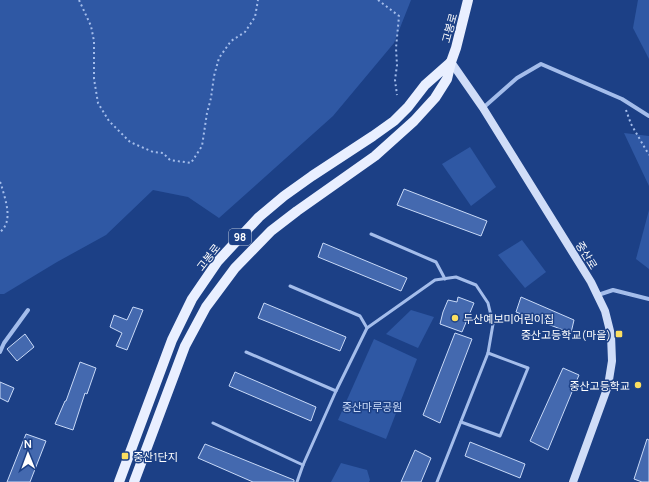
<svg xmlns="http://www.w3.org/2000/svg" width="649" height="482" font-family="Manrope,'Noto Sans KR',sans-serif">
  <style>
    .green { fill: #2f58a4 }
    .building { fill: #4469af; stroke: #c9daf8 }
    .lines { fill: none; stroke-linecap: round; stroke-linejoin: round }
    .path { stroke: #a4bdeb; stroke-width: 2; stroke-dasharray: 2 3; stroke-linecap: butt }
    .lane { stroke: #a4bdeb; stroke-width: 3 }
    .street { stroke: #a4bdeb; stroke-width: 4 }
    .secondary { stroke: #d0ddf8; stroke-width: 8 }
    .primary { stroke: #e9efff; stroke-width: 10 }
    .poi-dot { fill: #fcdf61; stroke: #1c4086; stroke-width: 1.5 }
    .labels { text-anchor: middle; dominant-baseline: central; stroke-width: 3; stroke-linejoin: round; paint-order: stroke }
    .shield { fill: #1c4086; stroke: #bbc6db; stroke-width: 1 }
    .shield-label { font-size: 10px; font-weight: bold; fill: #fff }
    .street-label { font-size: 11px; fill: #fff; stroke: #1c4086 }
    .poi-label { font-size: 11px; fill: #fff; stroke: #1c4086; text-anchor: start }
    .park-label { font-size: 11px; fill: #c9daf8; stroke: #1c4086 }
  </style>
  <rect width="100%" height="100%" fill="#1c4086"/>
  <g class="green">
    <path d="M0,0H411L394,43L333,116L219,218L188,197L153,190L106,235L57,262L4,294H0Z"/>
    <path d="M638,0H649V59L633,28Z"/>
    <path d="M624,133L649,136V186Z"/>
    <path d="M470,147L496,187L471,206L442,164Z"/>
    <path d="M649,210V269L636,259Z"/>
    <path d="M522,240L546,272L525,288L498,255Z"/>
    <path d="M411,310L434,317L418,348L386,334Z"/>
    <path d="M374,339L417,359L386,439L338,420Z"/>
    <path d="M341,463L367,470L370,480L369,482H331Z"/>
  </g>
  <g class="building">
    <path d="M404,189L487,221L481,236L397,205Z"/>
    <path d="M323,243L407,278L401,291L318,257Z"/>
    <path d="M458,297L474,303L462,332L440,324L443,312L448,300L457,302Z"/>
    <path d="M521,297L574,320L571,333L516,312Z"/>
    <path d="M264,303L346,337L340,351L258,318Z"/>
    <path d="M133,307L143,310L127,350L116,346L122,333L110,327L114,315L127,320Z"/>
    <path d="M455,333L472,339L440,423L423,415Z"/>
    <path d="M25,334L34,347L17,361L7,349Z"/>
    <path d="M80,362L96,368L87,394L85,393L73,430L55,424L65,401H66Z"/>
    <path d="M563,368L579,375L548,450L530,441Z"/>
    <path d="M235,372L316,407L311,421L229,386Z"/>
    <path d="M0,382L14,388L8,402L0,398Z"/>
    <path d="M26,434L46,441L30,482H7Z"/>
    <path d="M647,439L649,440V482H642L634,479Z"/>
    <path d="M470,442L525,464L520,478L465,456Z"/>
    <path d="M205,444L294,480V482H253L198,458Z"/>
    <path d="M415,450L431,458L421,482H401Z"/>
  </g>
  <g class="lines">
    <g class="path">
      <path d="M79,0L91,26L94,41V79L98,103L109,121L130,142L153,152L163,153L170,160L191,163L202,146L207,113L211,98L214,76L219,58L231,41L245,32L255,17L258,0"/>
      <path d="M378,0L399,16L396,48L397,65L395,80L397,95"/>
      <path d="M626,110L631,124L649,155"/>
      <path d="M0,182L1,184C5,199 14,221 0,232"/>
    </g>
    <g class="lane">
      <path d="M371,234L436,262L445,279"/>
      <path d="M290,286L360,316L367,328"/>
      <path d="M246,352L336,391"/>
      <path d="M461,422L500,436L528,368L488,353"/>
      <path d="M213,423L303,465"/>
      <path d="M297,482L303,465L336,391L367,328L435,280L456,277L476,285L488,303L493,324L488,353L437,482"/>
    </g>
    <g class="street">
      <path d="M483,108L517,78L541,64L622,99L649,116"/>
      <path d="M598,295L613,290L649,299"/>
      <path d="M0,352L4,343L28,310"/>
    </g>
    <path class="secondary" d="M451,62L483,108L591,282L605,311L611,335L612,361L608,386L573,482"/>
    <g class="primary">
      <path d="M119,482L172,340L192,299L218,261L259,217L284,196L312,176L373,136L394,121L408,107L425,85L451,62"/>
      <path d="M134,482L185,346L206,307L235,268L271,231L297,211L375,156L414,121L435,98L447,79L451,62L456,48L468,0"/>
    </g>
  </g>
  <g class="poi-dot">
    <circle cx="455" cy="318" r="4"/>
    <rect x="615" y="330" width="8" height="8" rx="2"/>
    <circle cx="638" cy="385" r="4"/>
    <rect x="121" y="452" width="8" height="8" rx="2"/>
  </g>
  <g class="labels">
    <rect class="shield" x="229" y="229" width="22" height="16" rx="3"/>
    <g class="shield-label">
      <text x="240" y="237">98</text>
    </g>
    <g class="street-label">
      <text transform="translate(449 28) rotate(-75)">고봉로</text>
      <text transform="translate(587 255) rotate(58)">중산로</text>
      <text transform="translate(208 257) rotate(-52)">고봉로</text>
    </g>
    <g class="poi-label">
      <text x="463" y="318">두산예보미어린이집</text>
      <text x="611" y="334" text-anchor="end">중산고등학교(마을)</text>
      <text x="630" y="385" text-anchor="end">중산고등학교</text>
      <text x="133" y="456">중산1단지</text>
    </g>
    <g class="park-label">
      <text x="372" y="406">중산마루공원</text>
    </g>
  </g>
  <g transform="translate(28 454) rotate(359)" stroke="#1c4086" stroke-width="3" paint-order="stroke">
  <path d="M0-3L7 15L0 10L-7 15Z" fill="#ffffff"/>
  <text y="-6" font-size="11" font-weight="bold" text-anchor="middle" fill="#ffffff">N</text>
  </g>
</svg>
